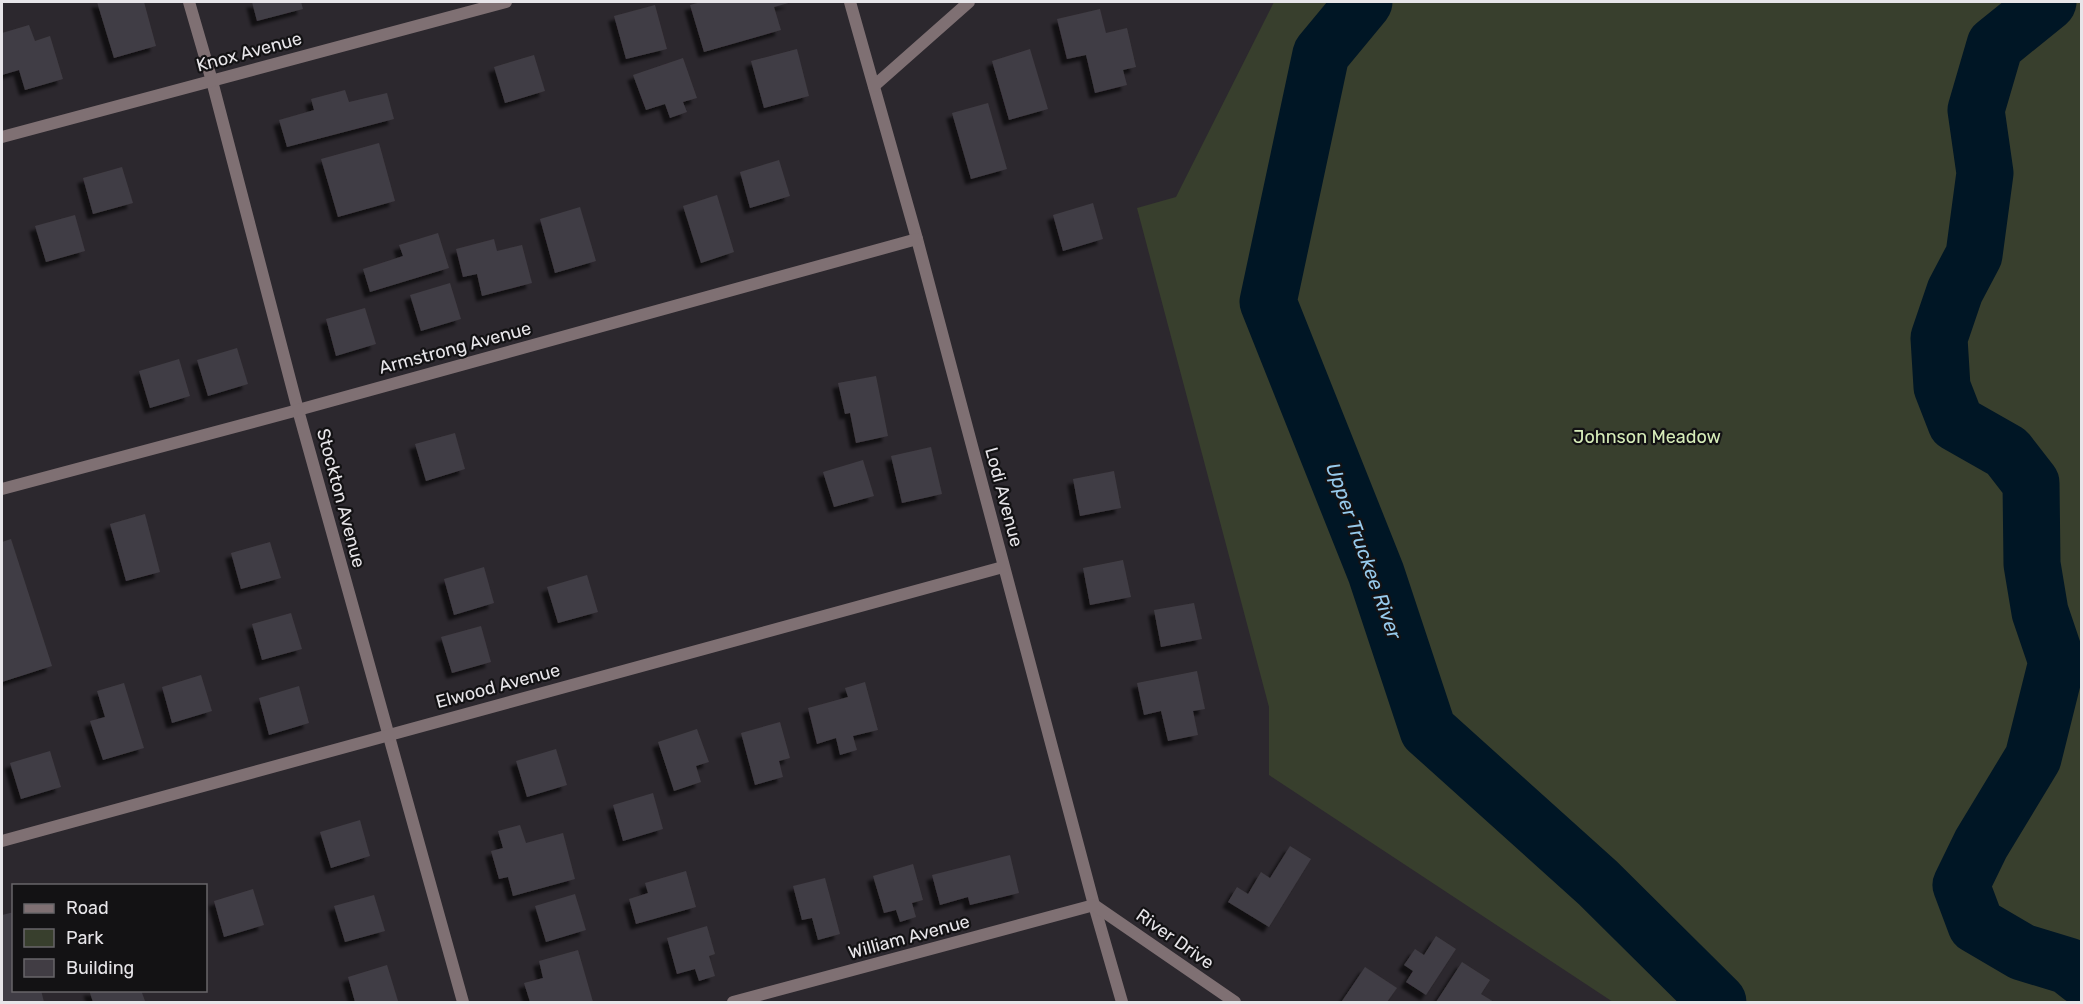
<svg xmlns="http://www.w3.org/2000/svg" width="2083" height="1004" font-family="Rubik,sans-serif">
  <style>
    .green { fill: #383f2d }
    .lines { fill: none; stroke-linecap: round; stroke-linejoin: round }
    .river { stroke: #001625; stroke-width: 57 }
    .building { fill: #413d44; filter: url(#shadow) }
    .minor { stroke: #7f7073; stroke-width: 12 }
    .labels { text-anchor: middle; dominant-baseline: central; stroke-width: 4.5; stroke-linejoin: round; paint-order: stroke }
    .street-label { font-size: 18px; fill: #e7e5e9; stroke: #131214 }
    .park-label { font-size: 18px; fill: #d7edb9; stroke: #131214 }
    .water-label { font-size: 20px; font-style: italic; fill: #97caec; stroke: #131214 }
  </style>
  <defs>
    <filter id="shadow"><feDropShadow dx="-5.5" dy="5.5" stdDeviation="1.5" flood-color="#0009"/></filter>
  </defs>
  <rect width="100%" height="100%" fill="#2c282e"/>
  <path class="green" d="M1274,2H2081V1002H1613L1269,775V707L1137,208L1176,197Z"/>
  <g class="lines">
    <g class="river">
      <path d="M1364,2L1321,54L1268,302L1376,573L1428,730L1598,883L1718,1002"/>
      <path d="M2048,2L1995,45L1976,110L1985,173L1974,255L1955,291L1939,338L1942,387L1956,423L2007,452L2031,483L2032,564L2040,612L2057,662L2033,758L1981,844L1961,885L1976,925L2022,952L2068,966L2082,977"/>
    </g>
  </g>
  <g class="building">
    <path d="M97,2H144L156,46L114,58Z"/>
    <path d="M252,2H301L303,9L257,21Z"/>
    <path d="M701,2H792L774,7L781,30L704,52L690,5Z"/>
    <path d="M655,5L667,49L626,59L614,16Z"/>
    <path d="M1100,9L1106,33L1127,28L1136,67L1123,70L1127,85L1095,93L1086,55L1067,59L1057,19Z"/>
    <path d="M29,25L35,41L50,36L63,79L25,90L19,70L2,75V33Z"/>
    <path d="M797,49L809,96L764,108L751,61Z"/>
    <path d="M1030,49L1048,109L1009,120L992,61Z"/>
    <path d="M534,55L545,91L505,103L494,67Z"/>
    <path d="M683,58L697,98L683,102L687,112L670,118L665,104L646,110L633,75Z"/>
    <path d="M345,90L349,102L387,93L394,119L287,147L279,120L314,110L311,99Z"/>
    <path d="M988,103L1007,169L971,179L952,113Z"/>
    <path d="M379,143L395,201L338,217L321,159Z"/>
    <path d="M779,160L790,196L750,208L740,172Z"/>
    <path d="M122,167L133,203L93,214L83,178Z"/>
    <path d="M717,195L734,252L701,263L683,206Z"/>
    <path d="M1093,203L1103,239L1063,251L1053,215Z"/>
    <path d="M580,207L596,261L555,273L540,219Z"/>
    <path d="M75,215L85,251L46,262L35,226Z"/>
    <path d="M438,233L449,268L370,292L363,269L403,256L399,245Z"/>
    <path d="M494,239L497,251L522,245L532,283L482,296L477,274L463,277L456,249Z"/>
    <path d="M450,283L461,319L421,331L410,295Z"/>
    <path d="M365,308L376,344L336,356L326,319Z"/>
    <path d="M237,348L248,384L208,396L197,360Z"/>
    <path d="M179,359L190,396L150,408L139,371Z"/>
    <path d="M876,376L888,436L856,443L850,413L845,414L838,383Z"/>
    <path d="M455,433L465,469L426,481L415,444Z"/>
    <path d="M931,447L942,494L902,503L891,456Z"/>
    <path d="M863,460L874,496L834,507L823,472Z"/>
    <path d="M1114,471L1121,508L1080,516L1073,479Z"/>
    <path d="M145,514L160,572L126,581L110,524Z"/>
    <path d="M11,539L52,666L2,682V542Z"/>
    <path d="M270,542L281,578L241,589L231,553Z"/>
    <path d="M1123,560L1131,597L1090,605L1083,568Z"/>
    <path d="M484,567L494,603L454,615L444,579Z"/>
    <path d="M587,575L598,612L558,623L547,587Z"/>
    <path d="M1194,603L1202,639L1161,647L1154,610Z"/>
    <path d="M291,613L302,649L262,660L252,624Z"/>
    <path d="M481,626L491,662L452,673L441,637Z"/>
    <path d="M1197,671L1205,709L1193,711L1198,735L1168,741L1161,711L1144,715L1137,683Z"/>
    <path d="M201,675L212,711L172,723L162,687Z"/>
    <path d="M865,682L878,730L853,736L857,750L840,755L836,738L817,744L808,708L848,697L845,688Z"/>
    <path d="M124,683L144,748L103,760L90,721L105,717L97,691Z"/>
    <path d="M299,686L309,723L269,735L259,698Z"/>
    <path d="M780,722L790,758L779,761L783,777L755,785L741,733Z"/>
    <path d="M697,729L709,762L696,766L701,782L674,791L658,742Z"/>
    <path d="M556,749L567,785L527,797L516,761Z"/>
    <path d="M50,751L61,787L21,799L10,763Z"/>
    <path d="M653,793L663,829L623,841L613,805Z"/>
    <path d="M360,820L370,856L331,868L320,832Z"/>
    <path d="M520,825L526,843L563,833L575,879L513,896L508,877L499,879L491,851L503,848L498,831Z"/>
    <path d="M1290,846L1311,859L1269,927L1228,902L1237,887L1248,894L1261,872L1270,878Z"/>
    <path d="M1010,855L1019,893L970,905L968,897L940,905L932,875Z"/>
    <path d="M913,864L923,900L912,903L916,917L900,922L896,910L884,913L873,876Z"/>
    <path d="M686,871L696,907L636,924L629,899L648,893L645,883Z"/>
    <path d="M825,878L840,934L818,940L812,918L802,920L793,886Z"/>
    <path d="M253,889L264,925L224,937L214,901Z"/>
    <path d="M575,894L586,930L546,942L535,906Z"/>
    <path d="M374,895L385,931L345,942L334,906Z"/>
    <path d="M14,912V990H41L44,1002H2V915Z"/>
    <path d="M707,926L715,954L709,956L715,976L699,981L695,969L677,974L667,938Z"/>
    <path d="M1436,936L1456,949L1426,995L1406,982L1413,971L1404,965L1415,949L1424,955Z"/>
    <path d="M578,950L593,1002H530L524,983L543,978L539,961Z"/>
    <path d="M1462,962L1490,980L1481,994L1494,1002H1436Z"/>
    <path d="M387,965L398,1001L355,1002L348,977Z"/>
    <path d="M1365,967L1397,988L1387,1002L1342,1001Z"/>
    <path d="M89,990H141L145,1001L93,1002Z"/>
  </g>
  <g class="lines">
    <g class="minor">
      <path d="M189,2L212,81L298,410L463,1002"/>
      <path d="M850,2L917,239L1094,905L1122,1002"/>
      <path d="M874,86L969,2"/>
      <path d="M2,137L506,2"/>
      <path d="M2,489L298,410L917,239"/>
      <path d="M2,841L1003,567"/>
      <path d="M733,1002L1094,905L1235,1002"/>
    </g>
  </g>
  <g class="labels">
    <g class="street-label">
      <text transform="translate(249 52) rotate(-15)">Knox Avenue</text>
      <text transform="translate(455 348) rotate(-15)">Armstrong Avenue</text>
      <text transform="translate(1004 497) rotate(75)">Lodi Avenue</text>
      <text transform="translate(341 498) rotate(75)">Stockton Avenue</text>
      <text transform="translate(498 686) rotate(-15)">Elwood Avenue</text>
      <text transform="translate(909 937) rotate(-15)">William Avenue</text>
      <text transform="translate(1175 939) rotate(35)">River Drive</text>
    </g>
    <g class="park-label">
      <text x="1647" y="437">Johnson Meadow</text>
    </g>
    <g class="water-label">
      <text transform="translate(1364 551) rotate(70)">Upper Truckee River</text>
    </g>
  </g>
  <rect width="2083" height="1004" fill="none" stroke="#e7e5e9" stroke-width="6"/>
  <rect x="12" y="884" width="195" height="108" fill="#131214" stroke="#686669" stroke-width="1.5"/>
  <rect x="24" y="904" width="30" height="9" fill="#7f7073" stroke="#686669" stroke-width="1.5"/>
  <text x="66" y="914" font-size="18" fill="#e7e5e9">Road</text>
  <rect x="24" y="929" width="30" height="18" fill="#383f2d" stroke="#686669" stroke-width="1.5"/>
  <text x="66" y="944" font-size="18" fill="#e7e5e9">Park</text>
  <rect x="24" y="959" width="30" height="18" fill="#413d44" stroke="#686669" stroke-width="1.5"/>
  <text x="66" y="974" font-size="18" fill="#e7e5e9">Building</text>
</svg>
